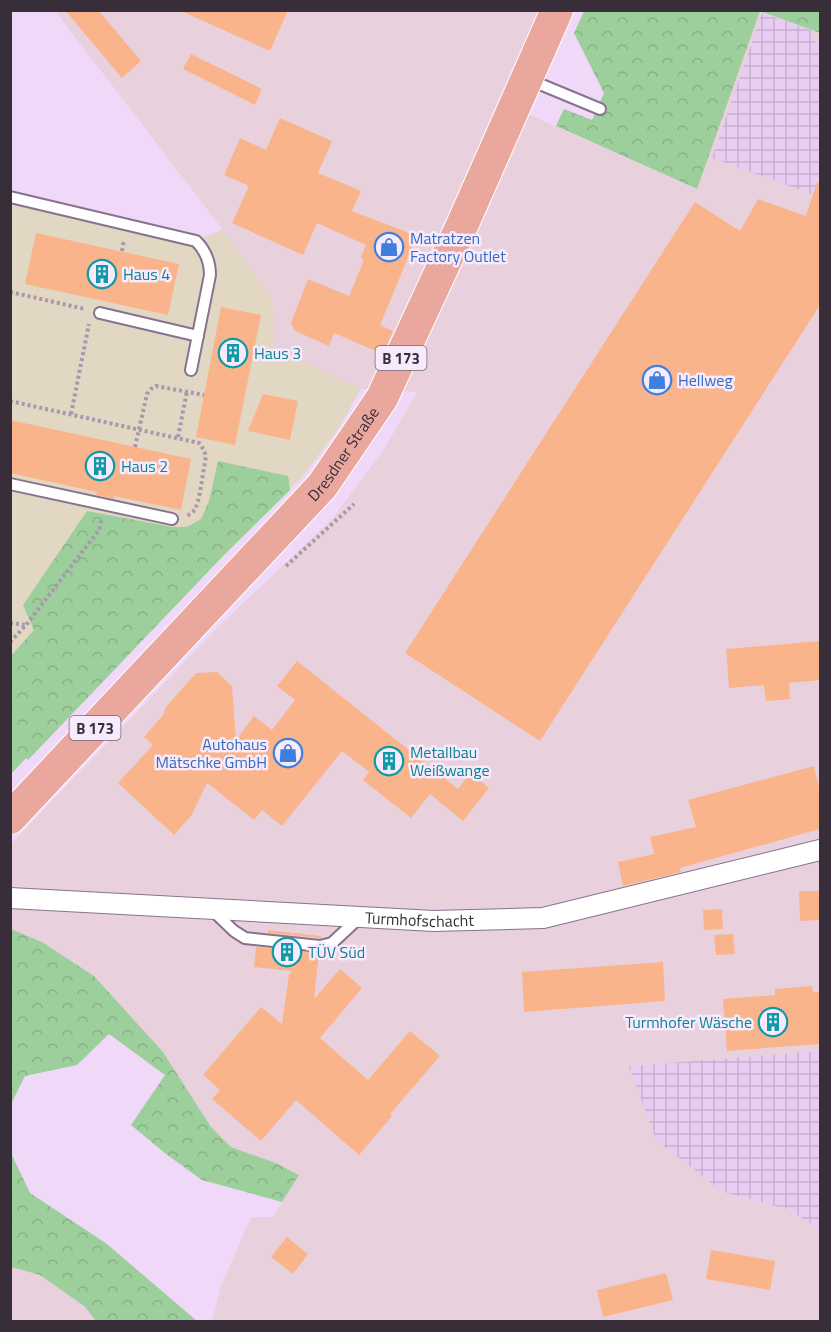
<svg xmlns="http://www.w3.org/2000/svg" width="831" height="1332" font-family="'Titillium Web',sans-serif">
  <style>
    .commercial { fill: #e8d1dd }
    .industrial { fill: url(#industrial-grid) }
    .education { fill: #e2d7c3 }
    .forest { fill: url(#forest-crowns) }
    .building { fill: #fab48c }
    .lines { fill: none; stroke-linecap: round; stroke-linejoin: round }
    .lane-casing { stroke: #87728e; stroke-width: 14 }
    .street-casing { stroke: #87728e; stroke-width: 22 }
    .primary-casing { stroke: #fff; stroke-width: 34 }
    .path { stroke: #a997af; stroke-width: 4; stroke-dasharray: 3 3; stroke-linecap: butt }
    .lane { stroke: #fff; stroke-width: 10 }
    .street { stroke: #fff; stroke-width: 20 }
    .primary { stroke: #eaa79e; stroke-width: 32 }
    .labels { text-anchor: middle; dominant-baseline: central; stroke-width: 5; stroke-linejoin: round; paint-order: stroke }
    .shield { fill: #f8eafd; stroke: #716674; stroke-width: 1.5 }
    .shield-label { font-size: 15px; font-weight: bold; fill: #372e39 }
    .shop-label { font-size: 16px; fill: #366cbe; stroke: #f8eafd; text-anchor: start }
    .culture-label { font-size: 16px; fill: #0d838f; stroke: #f8eafd; text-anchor: start }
    .street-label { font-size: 16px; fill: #372e39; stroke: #f8eafd }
  </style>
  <defs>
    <pattern id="industrial-grid" width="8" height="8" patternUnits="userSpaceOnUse" patternTransform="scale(1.5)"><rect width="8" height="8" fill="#e8ccf1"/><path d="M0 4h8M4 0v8" fill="none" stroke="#c8b0cf"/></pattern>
    <pattern id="forest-crowns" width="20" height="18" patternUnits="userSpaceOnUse" patternTransform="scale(1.5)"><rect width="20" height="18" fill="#9ccf9b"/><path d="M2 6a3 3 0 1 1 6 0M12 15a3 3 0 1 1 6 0" fill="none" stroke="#87b286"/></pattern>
  </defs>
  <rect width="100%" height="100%" fill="#f0d9f8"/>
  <g class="commercial">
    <path d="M55,11H543L514,108L696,189L760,11L820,33V1051L630,1066L723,1192L790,1210L820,1230V1321H212L221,1286L251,1217H273L299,1175L276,1163L231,1147L211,1127L163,1052L42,942L11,929L10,845L218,627L333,518L383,451L417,392L361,389L272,347L274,315L271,296L223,230Z"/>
    <path d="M10,1267L40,1275L84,1306L96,1321H11Z"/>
  </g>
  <g class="industrial">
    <path d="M762,13L813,31L811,40L820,44V197L712,158Z"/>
    <path d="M820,1051V1230L790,1210L723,1192L656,1140L629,1066Z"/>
  </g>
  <path class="education" d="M11,197L196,240L223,230L271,296L274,315L273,347L361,389L338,429L304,475L225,554L28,760L26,758L11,774Z"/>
  <g class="forest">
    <path d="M584,11H820V33L760,11L697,189L556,126L564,109L592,120L604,93L574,33Z"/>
    <path d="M218,461L288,476L290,490L225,554L28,760L26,758L11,774V656L34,630L23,605L87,511L173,527H187L201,519L209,501Z"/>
    <path d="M11,929L42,942L94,976L163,1052L211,1127L231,1147L276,1163L299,1175L282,1202L202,1180L166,1154L131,1125L165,1075L109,1034L77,1065L25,1076L11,1104Z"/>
    <path d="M10,1151L30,1193L107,1244L197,1321H96L84,1306L40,1275L11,1267Z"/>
  </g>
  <g class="building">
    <path d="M65,10H98L141,61L122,78Z"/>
    <path d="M179,10H288L270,51Z"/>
    <path d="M191,54L262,89L255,105L183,69Z"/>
    <path d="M280,118L332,141L318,173L361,191L352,211L417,236L380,325L393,331L383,354L334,333L329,346L295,331L291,323L308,279L349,296L364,260L361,258L366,245L317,223L303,255L232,223L249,186L224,175L240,138L266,150Z"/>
    <path d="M817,182H820V305L540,741L405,653L695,202L740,231L758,199L806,216Z"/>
    <path d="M36,233L179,264L168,315L25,284Z"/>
    <path d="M221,307L261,315L235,445L196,437Z"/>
    <path d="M263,394L298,401L290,440L248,431Z"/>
    <path d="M10,420L191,459L181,510L114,496V499L96,495L97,492L10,473Z"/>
    <path d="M820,641V680L789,683L790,699L766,701L764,685L729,688L726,649Z"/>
    <path d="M297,661L458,789L470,773L489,788L463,821L430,794L411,818L363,780L369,772L342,751L282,826L262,810L254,820L207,783L191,816L174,835L118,783L153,745L144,737L163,715L166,707L196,673L217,672L232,686L236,740L254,716L272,730L295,700L277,686Z"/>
    <path d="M814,766L820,791V829L680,868L681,872L623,886L618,862L654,854L650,837L696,827L688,800Z"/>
    <path d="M799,891H820V920L800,921Z"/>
    <path d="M722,909L723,929L704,930L703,910Z"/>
    <path d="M268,930L321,936V938L268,933Z"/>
    <path d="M733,934L735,954L716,955L714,935Z"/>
    <path d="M256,947L319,953L314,999L340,969L362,988L320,1038L368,1080L410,1031L440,1056L390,1114L392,1116L359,1155L296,1100L261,1141L212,1099L220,1090L203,1075L261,1007L282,1024L289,975L292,971L254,967Z"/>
    <path d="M663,962L665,1001L524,1012L522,972Z"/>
    <path d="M812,986L813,992H820V1044L727,1051L723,999L775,995V989Z"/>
    <path d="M287,1237L308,1254L293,1274L271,1257Z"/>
    <path d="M711,1250L775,1261L770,1290L706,1279Z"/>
    <path d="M666,1273L673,1300L603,1317L597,1290Z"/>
  </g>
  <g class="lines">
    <g class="lane-casing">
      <g id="lane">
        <path d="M530,80L600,109"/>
        <path d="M10,197L196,241C205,250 210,262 210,275L191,370"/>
        <path d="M100,313L198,336"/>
        <path d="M10,484L172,519"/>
        <path d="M211,909L234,931L245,938L320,946L332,943L360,917"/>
      </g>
    </g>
    <g class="street-casing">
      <g id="street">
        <path id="s1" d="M10,898L434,921L543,918L820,850"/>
      </g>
    </g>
    <g class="primary-casing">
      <g id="primary">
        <path id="s2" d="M10,818L322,486L382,398L464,221L557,10"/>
      </g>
    </g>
    <g class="path">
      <path d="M122,251L124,240"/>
      <path d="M10,292L85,309"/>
      <path d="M10,401L199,443L204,450L206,456L199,498L195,510L187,516"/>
      <path d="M71,414L89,324"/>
      <path d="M178,437L187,391"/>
      <path d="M135,447L147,394L151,389L156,386L204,395"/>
      <path d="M286,566L354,504"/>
      <path d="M10,623L26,625"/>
      <path d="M10,642L26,625L99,530L102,518"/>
    </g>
    <use href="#lane" class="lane"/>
    <use href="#street" class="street"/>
    <use href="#primary" class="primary"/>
  </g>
  <defs>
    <g id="shop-ring" transform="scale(1.5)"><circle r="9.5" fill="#f8eafd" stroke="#3f7fe0" stroke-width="1.5"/><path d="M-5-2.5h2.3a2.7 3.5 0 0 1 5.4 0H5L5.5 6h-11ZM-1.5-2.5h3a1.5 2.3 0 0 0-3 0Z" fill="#3f7fe0"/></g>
    <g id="building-ring" transform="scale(1.5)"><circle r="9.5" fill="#f8eafd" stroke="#0f9aa8" stroke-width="1.5"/><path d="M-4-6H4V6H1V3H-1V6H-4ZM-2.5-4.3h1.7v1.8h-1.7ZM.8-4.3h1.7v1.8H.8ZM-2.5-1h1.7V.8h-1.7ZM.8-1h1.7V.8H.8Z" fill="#0f9aa8"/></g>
  </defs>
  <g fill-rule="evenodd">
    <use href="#shop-ring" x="389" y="247"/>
    <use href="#building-ring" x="102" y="274"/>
    <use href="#building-ring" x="233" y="353"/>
    <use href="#shop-ring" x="657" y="380"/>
    <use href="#building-ring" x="100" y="466"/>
    <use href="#shop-ring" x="288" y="753"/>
    <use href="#building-ring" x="389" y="761"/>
    <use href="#building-ring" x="287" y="952"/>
    <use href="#building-ring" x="773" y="1022"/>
  </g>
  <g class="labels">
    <g class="shield">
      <rect x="375.5" y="346" width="51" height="24" rx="4.5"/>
      <rect x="69.5" y="716" width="51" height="24" rx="4.5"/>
    </g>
    <g class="shield-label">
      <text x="401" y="358">B 173</text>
      <text x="95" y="728">B 173</text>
    </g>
    <g class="shop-label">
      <text x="410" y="238">Matratzen<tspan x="410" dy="18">Factory Outlet</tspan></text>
      <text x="678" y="380">Hellweg</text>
      <text x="267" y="744" text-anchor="end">Autohaus<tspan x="267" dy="18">Mätschke GmbH</tspan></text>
    </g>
    <g class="culture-label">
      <text x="123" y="274">Haus 4</text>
      <text x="254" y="353">Haus 3</text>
      <text x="121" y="466">Haus 2</text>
      <text x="410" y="752">Metallbau<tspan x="410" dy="18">Weißwange</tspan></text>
      <text x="308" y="952">TÜV Süd</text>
      <text x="752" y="1022" text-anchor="end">Turmhofer Wäsche</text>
    </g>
    <g class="street-label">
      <text stroke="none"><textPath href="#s2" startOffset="494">Dresdner Straße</textPath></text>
      <text stroke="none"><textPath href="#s1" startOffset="410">Turmhofschacht</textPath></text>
    </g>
  </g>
  <rect width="831" height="1332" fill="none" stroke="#372e39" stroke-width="24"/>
</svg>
